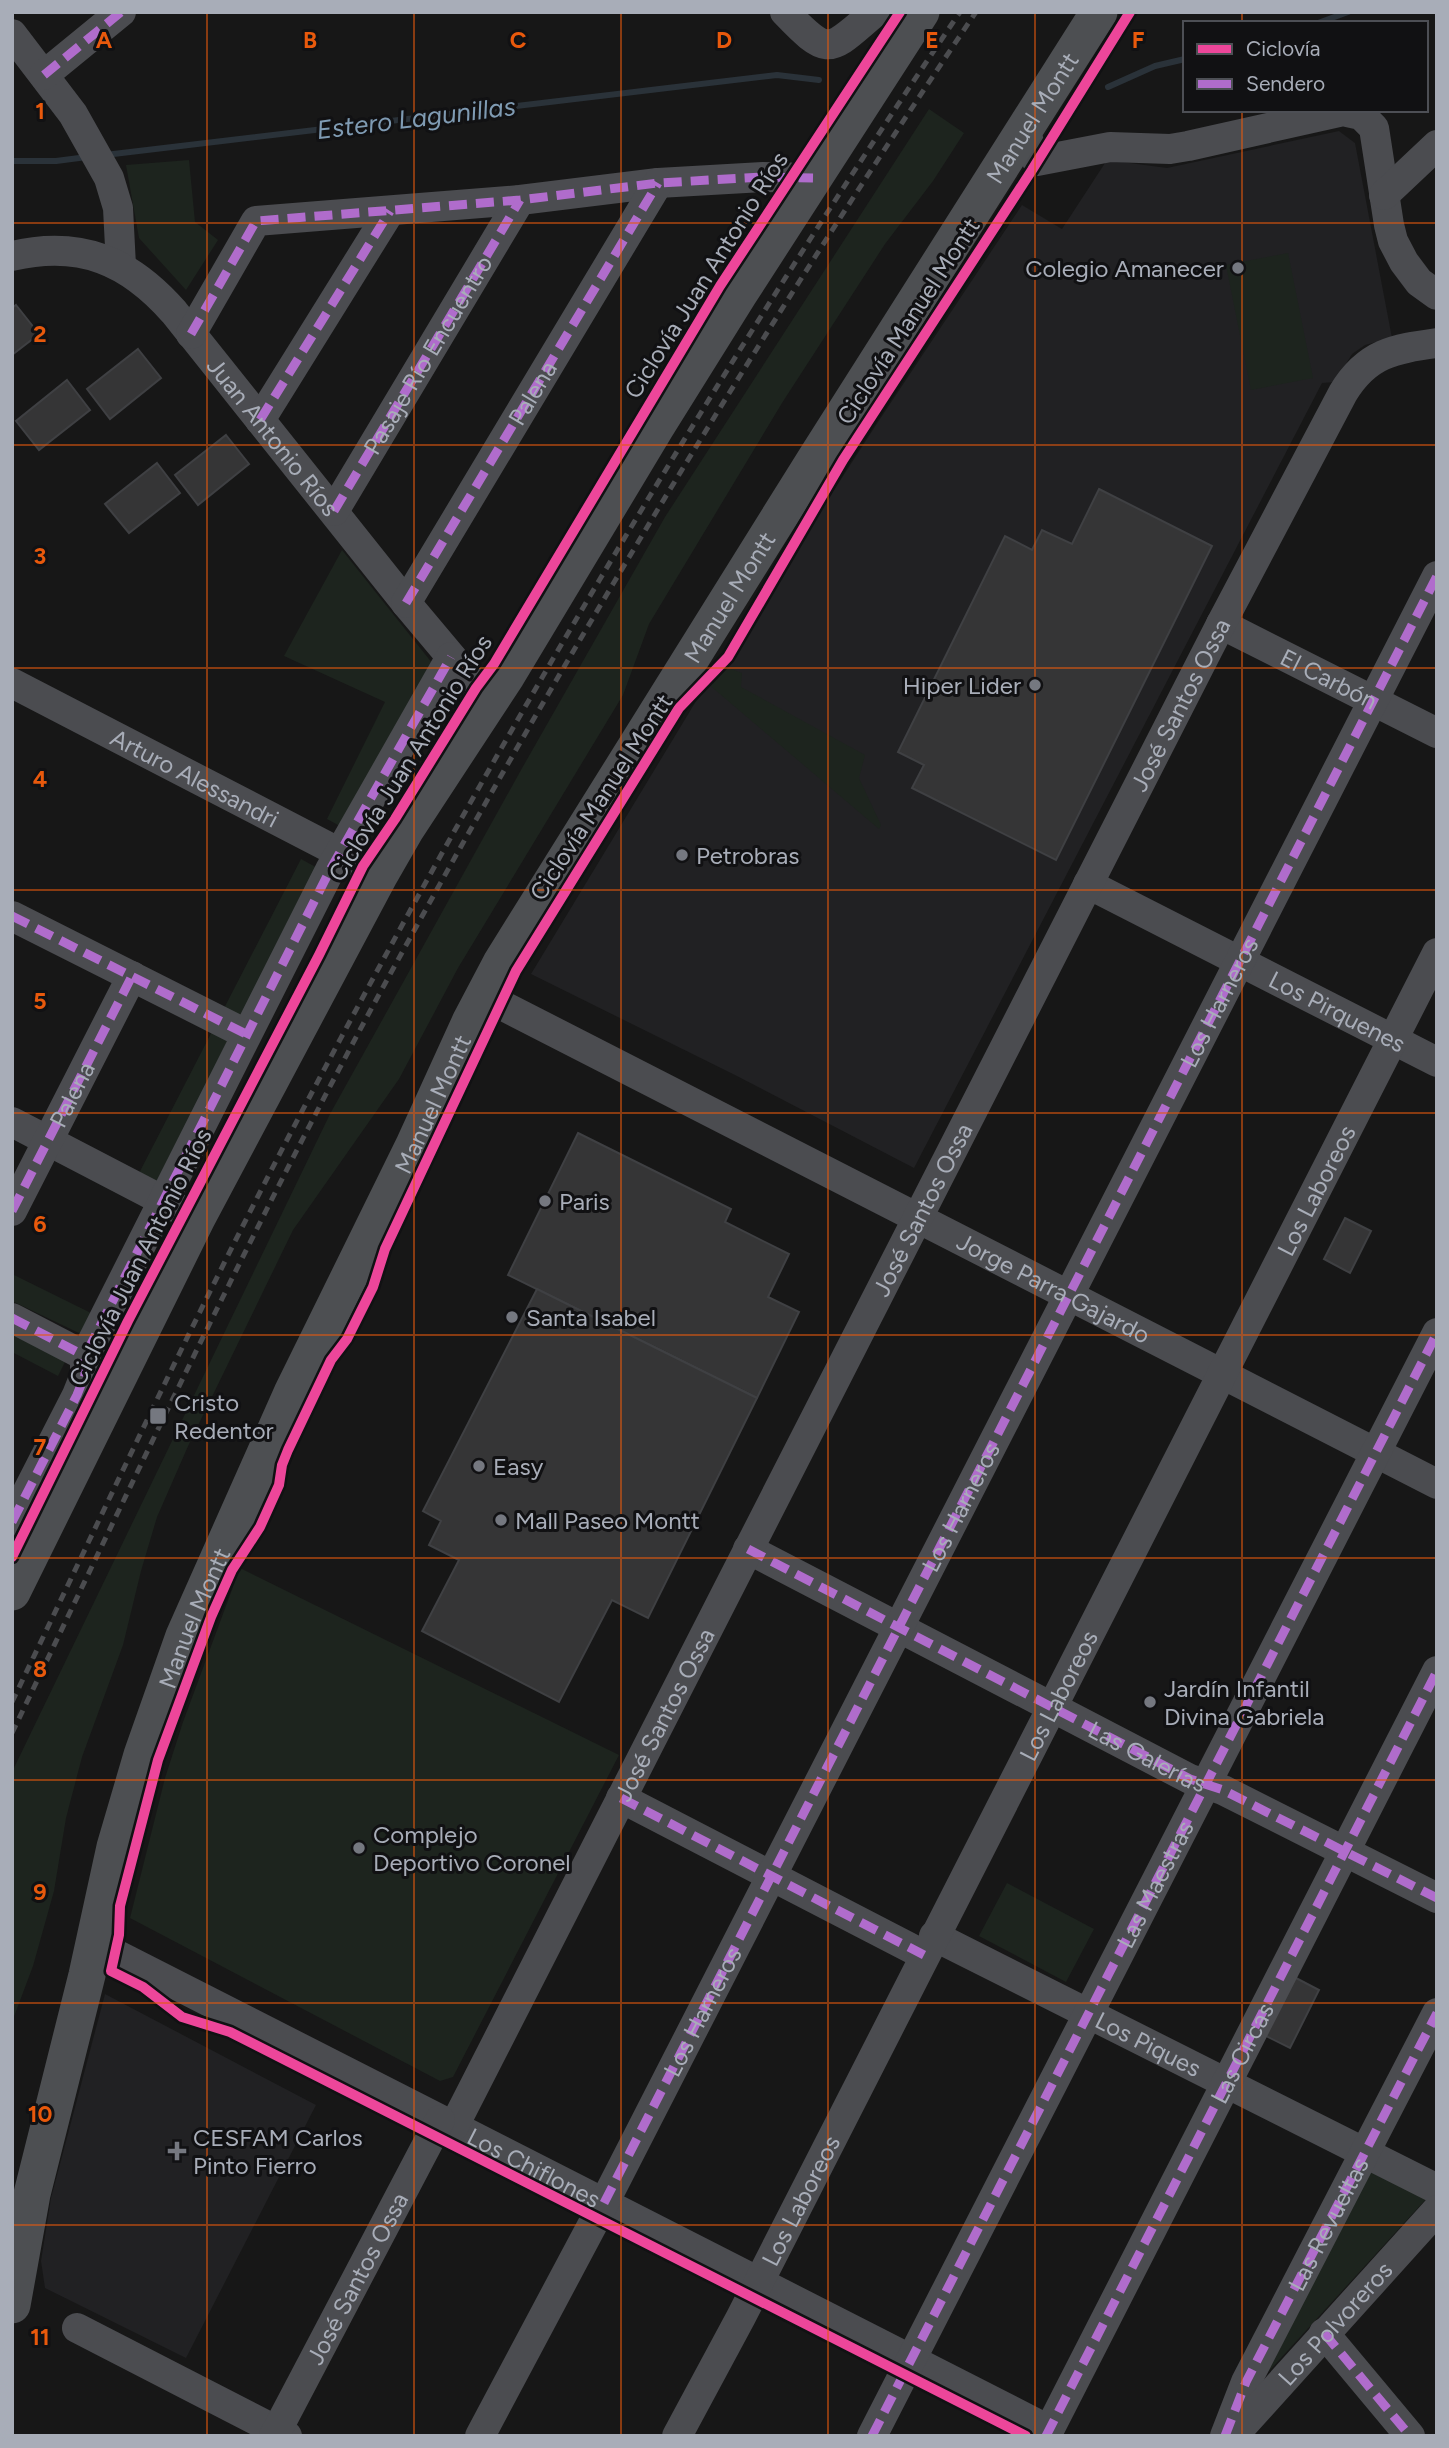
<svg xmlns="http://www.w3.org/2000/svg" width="1449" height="2448" font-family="Figtree,sans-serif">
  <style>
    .built { fill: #212123 }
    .green { fill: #1d241e }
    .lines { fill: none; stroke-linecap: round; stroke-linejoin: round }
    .stream { stroke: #2a3239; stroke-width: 6 }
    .building { fill: #353536; stroke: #3f4043; stroke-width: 2 }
    .minor { stroke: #4b4c50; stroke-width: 30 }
    .major { stroke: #4d4f52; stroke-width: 37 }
    .rail { stroke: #4b4c4f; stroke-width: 5; stroke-dasharray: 9 7; stroke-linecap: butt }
    .quiet { stroke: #b06ccc; stroke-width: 9; stroke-dasharray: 18 9; stroke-linecap: butt }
    .cycleway-casing { stroke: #111113; stroke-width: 15 }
    .cycleway { stroke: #ed469a; stroke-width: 10 }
    .grid { fill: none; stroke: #e8590c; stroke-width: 2; stroke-opacity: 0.55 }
    .poi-dot { fill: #757880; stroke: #111113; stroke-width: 2.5 }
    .labels { text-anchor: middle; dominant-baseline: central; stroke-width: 6; stroke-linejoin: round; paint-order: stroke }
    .street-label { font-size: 24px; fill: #a8adb8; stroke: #111113 }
    .poi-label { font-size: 24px; fill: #a8adb8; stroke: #111113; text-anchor: start }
    .water-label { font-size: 26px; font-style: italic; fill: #7f9bb3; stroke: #111113 }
    .grid-label { font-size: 23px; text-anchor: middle; font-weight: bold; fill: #e8590c; stroke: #111113; stroke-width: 6; stroke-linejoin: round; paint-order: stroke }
  </style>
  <rect width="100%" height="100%" fill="#171717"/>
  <g class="built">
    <path d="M1339,131L1355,143L1392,338L1365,345L1352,354L1335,382L1322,383L914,1168L735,1075L531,974L707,683L721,665L876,425L1022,205L1062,229L1107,160L1167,168Z"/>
    <path d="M105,1994L316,2105L186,2358L45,2288L41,2261L51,2198Z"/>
  </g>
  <g class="green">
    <path d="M929,109L964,133L933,181L885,244L782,403L649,624L623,695L458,968L399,1079L293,1230L189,1444L157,1517L141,1571L123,1645L82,1757L66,1818L54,1891L33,1966L12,2022V1772L330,1114L521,770L665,517Z"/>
    <path d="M189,160L195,222L218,240L186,290L139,238L126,165Z"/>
    <path d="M1288,253L1313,378L1251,390L1226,265Z"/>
    <path d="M342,550L452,688L360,837L327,819L385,702L284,656Z"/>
    <path d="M721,665L742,673L741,687L865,755L859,778L881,825L879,829L707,683Z"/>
    <path d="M301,859L334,877L167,1197L136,1179Z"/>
    <path d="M12,1274L91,1313L81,1334L12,1301Z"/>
    <path d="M12,1331L67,1358L58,1376L12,1352Z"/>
    <path d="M240,1568L619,1755L453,2077L440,2081L130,1918L165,1778L183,1722Z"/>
    <path d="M1007,1883L1094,1929L1066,1982L979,1936Z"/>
    <path d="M1365,2165L1427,2198L1269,2371H1261Z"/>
  </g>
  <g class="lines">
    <g class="stream">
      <path d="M1318,23L1348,12"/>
      <path d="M1108,87L1155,66L1185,59"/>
      <path d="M105,155L777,75L819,80"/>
      <path d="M12,161H56L87,157"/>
    </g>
  </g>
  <g class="building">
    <path d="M16,305L39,334L12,355V308Z"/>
    <path d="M138,349L161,378L110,419L87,389Z"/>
    <path d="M67,380L90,410L39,450L16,421Z"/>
    <path d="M226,435L249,464L198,505L175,475Z"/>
    <path d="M157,463L180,493L129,533L105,504Z"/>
    <path d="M1099,489L1212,546L1056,860L912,788L924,765L898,752L1005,536L1032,550L1042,530L1072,544Z"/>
    <path d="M578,1133L731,1209L725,1222L789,1254L768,1297L799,1312L757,1398L508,1275Z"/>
    <path d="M1345,1218L1371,1231L1350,1273L1324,1259Z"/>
    <path d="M537,1289L757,1398L648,1618L612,1600L559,1702L422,1631L459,1560L429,1545L441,1521L423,1511Z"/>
    <path d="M1294,1977L1319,1990L1290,2048L1264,2035Z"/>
  </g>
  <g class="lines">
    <g class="minor">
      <path d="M785,12C830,59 829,51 875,12"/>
      <path d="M12,34L73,114L109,178L118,208L121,266"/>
      <path d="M44,75L121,12"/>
      <path d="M1024,130L1037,161L1110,147L1170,149L1188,146L1343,111L1361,115L1374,128L1389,225L1393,241L1404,262L1419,282L1437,295"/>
      <path d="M1384,195L1437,145"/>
      <path id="s1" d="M12,256C81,240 129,261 174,312L406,603L490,703"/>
      <path d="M191,334L256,221L520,200L658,183L763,177L813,178"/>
      <path d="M260,420L390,211"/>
      <path d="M334,511L520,200"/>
      <path id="s2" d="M406,603L658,183"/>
      <path id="s3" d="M1221,624L1437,733"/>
      <path id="s4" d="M12,683L340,853L379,876"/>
      <path id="s5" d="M1088,884L1437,1062"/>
      <path d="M12,916L246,1034"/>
      <path id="s6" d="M484,996L1437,1484"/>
      <path d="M12,1122L181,1210"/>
      <path id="s7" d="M12,1211L132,976"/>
      <path d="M12,1318L85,1356"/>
      <path d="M12,1522L77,1395L85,1375V1356L330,870L451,657"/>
      <path id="s8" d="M748,1549L1190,1779L1223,1790L1437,1898"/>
      <path d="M621,1798L924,1955"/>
      <path id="s9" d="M934,1936L1437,2189"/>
      <path id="s10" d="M94,1943L1049,2430"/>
      <path id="s11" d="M454,2126L1221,624L1343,393C1367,353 1394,349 1437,343"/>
      <path d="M77,2328L287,2436"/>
      <path d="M1324,2333L1410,2436"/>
      <path id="s12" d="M274,2436L440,2120"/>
      <path d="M480,2436L604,2203L1437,576"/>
      <path id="s13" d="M677,2436L741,2317L1437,953"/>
      <path d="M872,2436L1437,1333"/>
      <path id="s14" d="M1046,2436L1437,1671"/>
      <path id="s15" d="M1225,2436L1246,2382L1437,2013"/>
      <path id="s16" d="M1233,2436L1437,2210"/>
    </g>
    <g class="major">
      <path d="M12,1592L197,1218L379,876L406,829L507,675L656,427L739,294L921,12"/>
      <path id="s17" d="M12,2305L32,2194L87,1975L115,1847L142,1755L184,1636L292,1393L414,1145L471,1020L501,963L816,458L1099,12"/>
    </g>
    <g class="rail">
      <path d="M12,1702C109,1500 204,1296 309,1098C506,725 723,362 960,12"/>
      <path d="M12,1733C128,1492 242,1249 369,1013C555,670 758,335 976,12"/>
    </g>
    <g class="quiet">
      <path d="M44,75L121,12"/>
      <path d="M191,334L256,221L520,200L658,183L763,177L813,178"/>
      <path d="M260,420L390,211"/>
      <path id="s18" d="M334,511L520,200"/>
      <path d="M406,603L658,183"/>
      <path d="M12,916L246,1034"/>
      <path d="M12,1211L132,976"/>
      <path d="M12,1318L85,1356"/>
      <path d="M12,1522L77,1395L85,1375V1356L330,870L451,657"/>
      <path d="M748,1549L1190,1779L1223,1790L1437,1898"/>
      <path d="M621,1798L924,1955"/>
      <path id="s19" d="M604,2203L1437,576"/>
      <path d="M1324,2333L1410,2436"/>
      <path id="s20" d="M872,2436L1437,1333"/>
      <path d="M1046,2436L1437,1671"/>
      <path d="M1225,2436L1246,2382L1437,2013"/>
    </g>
    <g class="cycleway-casing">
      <g id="cycleway">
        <path d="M12,1557L128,1321L319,955L363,866L395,819L476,688L494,664L720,286L900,12"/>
        <path d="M1026,2436L230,2032L182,2017L143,1987L111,1971L119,1935L120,1906L158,1760L211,1617L232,1570L260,1527L279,1485L282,1465L288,1450L331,1360L347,1339L373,1287L385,1249L516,971L679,708L728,657L843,460L1032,170L1130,12"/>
      </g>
    </g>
    <use href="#cycleway" class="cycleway"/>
  </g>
  <path class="grid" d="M207,12V2436M414,12V2436M621,12V2436M828,12V2436M1035,12V2436M1242,12V23M1242,110V2436M12,223H1437M12,445H1437M12,668H1437M12,890H1437M12,1113H1437M12,1335H1437M12,1558H1437M12,1780H1437M12,2003H1437M12,2225H1437"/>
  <g class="poi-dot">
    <circle cx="1238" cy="268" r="7"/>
    <circle cx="1035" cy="685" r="7"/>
    <circle cx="682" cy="855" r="7"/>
    <circle cx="545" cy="1201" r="7"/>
    <circle cx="512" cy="1317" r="7"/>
    <rect x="149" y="1407" width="18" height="18" rx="3.5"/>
    <circle cx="479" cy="1466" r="7"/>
    <circle cx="501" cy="1520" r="7"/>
    <circle cx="1150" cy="1702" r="7"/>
    <circle cx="359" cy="1848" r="7"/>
    <path d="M173.5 2140.5h7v7h7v7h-7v7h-7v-7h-7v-7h7z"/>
  </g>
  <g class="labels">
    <g class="street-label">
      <text stroke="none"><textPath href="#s17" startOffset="2434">Manuel Montt</textPath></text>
      <text transform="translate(706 275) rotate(-58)">Ciclovía Juan Antonio Ríos</text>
      <text transform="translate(908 321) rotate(-57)">Ciclovía Manuel Montt</text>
      <text stroke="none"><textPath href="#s18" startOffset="182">Pasaje Río Encuentro</textPath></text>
      <text stroke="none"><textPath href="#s2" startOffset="245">Palena</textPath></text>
      <text stroke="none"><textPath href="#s1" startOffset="341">Juan Antonio Ríos</textPath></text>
      <text stroke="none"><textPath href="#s17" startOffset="1867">Manuel Montt</textPath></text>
      <text stroke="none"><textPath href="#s3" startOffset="121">El Carbón</textPath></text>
      <text stroke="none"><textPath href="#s11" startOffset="1596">José Santos Ossa</textPath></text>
      <text transform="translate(410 758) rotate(-58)">Ciclovía Juan Antonio Ríos</text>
      <text stroke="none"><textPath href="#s4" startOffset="206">Arturo Alessandri</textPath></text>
      <text transform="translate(601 797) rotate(-57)">Ciclovía Manuel Montt</text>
      <text stroke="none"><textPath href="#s19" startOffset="1349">Los Harneros</textPath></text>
      <text stroke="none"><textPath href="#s5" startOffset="280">Los Pirquenes</textPath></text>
      <text stroke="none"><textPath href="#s7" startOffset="131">Palena</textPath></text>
      <text stroke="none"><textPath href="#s17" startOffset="1279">Manuel Montt</textPath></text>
      <text stroke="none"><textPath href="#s13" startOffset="1400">Los Laboreos</textPath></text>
      <text stroke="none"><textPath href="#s11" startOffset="1029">José Santos Ossa</textPath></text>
      <text transform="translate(140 1257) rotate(-63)">Ciclovía Juan Antonio Ríos</text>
      <text stroke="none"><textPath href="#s6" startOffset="640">Jorge Parra Gajardo</textPath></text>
      <text stroke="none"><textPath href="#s19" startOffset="782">Los Harneros</textPath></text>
      <text stroke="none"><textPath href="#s17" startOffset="712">Manuel Montt</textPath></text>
      <text stroke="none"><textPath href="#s13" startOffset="833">Los Laboreos</textPath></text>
      <text stroke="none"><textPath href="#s11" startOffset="462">José Santos Ossa</textPath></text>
      <text stroke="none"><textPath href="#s8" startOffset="450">Las Galerías</textPath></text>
      <text stroke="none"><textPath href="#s20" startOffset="620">Las Maestras</textPath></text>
      <text stroke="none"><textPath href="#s19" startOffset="215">Los Harneros</textPath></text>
      <text stroke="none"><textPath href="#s9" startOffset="240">Los Piques</textPath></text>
      <text stroke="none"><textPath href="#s14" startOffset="430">Las Circas</textPath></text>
      <text stroke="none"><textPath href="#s10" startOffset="494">Los Chiflones</textPath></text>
      <text stroke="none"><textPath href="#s13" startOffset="266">Los Laboreos</textPath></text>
      <text stroke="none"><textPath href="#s15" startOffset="236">Las Revueltas</textPath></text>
      <text stroke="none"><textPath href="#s12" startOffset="178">José Santos Ossa</textPath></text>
      <text stroke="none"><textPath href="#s16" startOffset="152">Los Polvoreros</textPath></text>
    </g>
    <g class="poi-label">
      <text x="1224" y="268" text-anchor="end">Colegio Amanecer</text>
      <text x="1021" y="685" text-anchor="end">Hiper Lider</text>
      <text x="696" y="855">Petrobras</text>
      <text x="559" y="1201">Paris</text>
      <text x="526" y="1317">Santa Isabel</text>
      <text x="174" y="1402">Cristo<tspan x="174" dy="28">Redentor</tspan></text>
      <text x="493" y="1466">Easy</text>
      <text x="515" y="1520">Mall Paseo Montt</text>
      <text x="1164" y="1688">Jardín Infantil<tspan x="1164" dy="28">Divina Gabriela</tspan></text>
      <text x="373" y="1834">Complejo<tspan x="373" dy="28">Deportivo Coronel</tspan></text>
      <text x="193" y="2137">CESFAM Carlos<tspan x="193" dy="28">Pinto Fierro</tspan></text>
    </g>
    <g class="water-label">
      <text transform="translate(416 118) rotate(-7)">Estero Lagunillas</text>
    </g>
  </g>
  <g class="grid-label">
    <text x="104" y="48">A</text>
    <text x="310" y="48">B</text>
    <text x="518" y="48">C</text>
    <text x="724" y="48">D</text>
    <text x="932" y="48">E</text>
    <text x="1138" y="48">F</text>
    <text x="40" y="119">1</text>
    <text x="40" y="342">2</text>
    <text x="40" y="564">3</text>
    <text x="40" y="787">4</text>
    <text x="40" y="1009">5</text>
    <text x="40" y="1232">6</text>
    <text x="40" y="1455">7</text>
    <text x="40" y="1677">8</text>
    <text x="40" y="1900">9</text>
    <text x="40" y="2122">10</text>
    <text x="40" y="2345">11</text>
  </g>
  <rect width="1449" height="2448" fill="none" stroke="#a8adb8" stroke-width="28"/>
  <rect x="1183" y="21" width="245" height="91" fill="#111113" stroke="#4d4f55" stroke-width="2"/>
  <rect x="1197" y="44" width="35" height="10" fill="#ed469a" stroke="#4d4f55" stroke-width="2"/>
  <text x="1246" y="56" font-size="21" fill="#a8adb8">Ciclovía</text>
  <rect x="1197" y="79" width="35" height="10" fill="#b06ccc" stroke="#4d4f55" stroke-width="2"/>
  <text x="1246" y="91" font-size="21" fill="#a8adb8">Sendero</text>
</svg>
